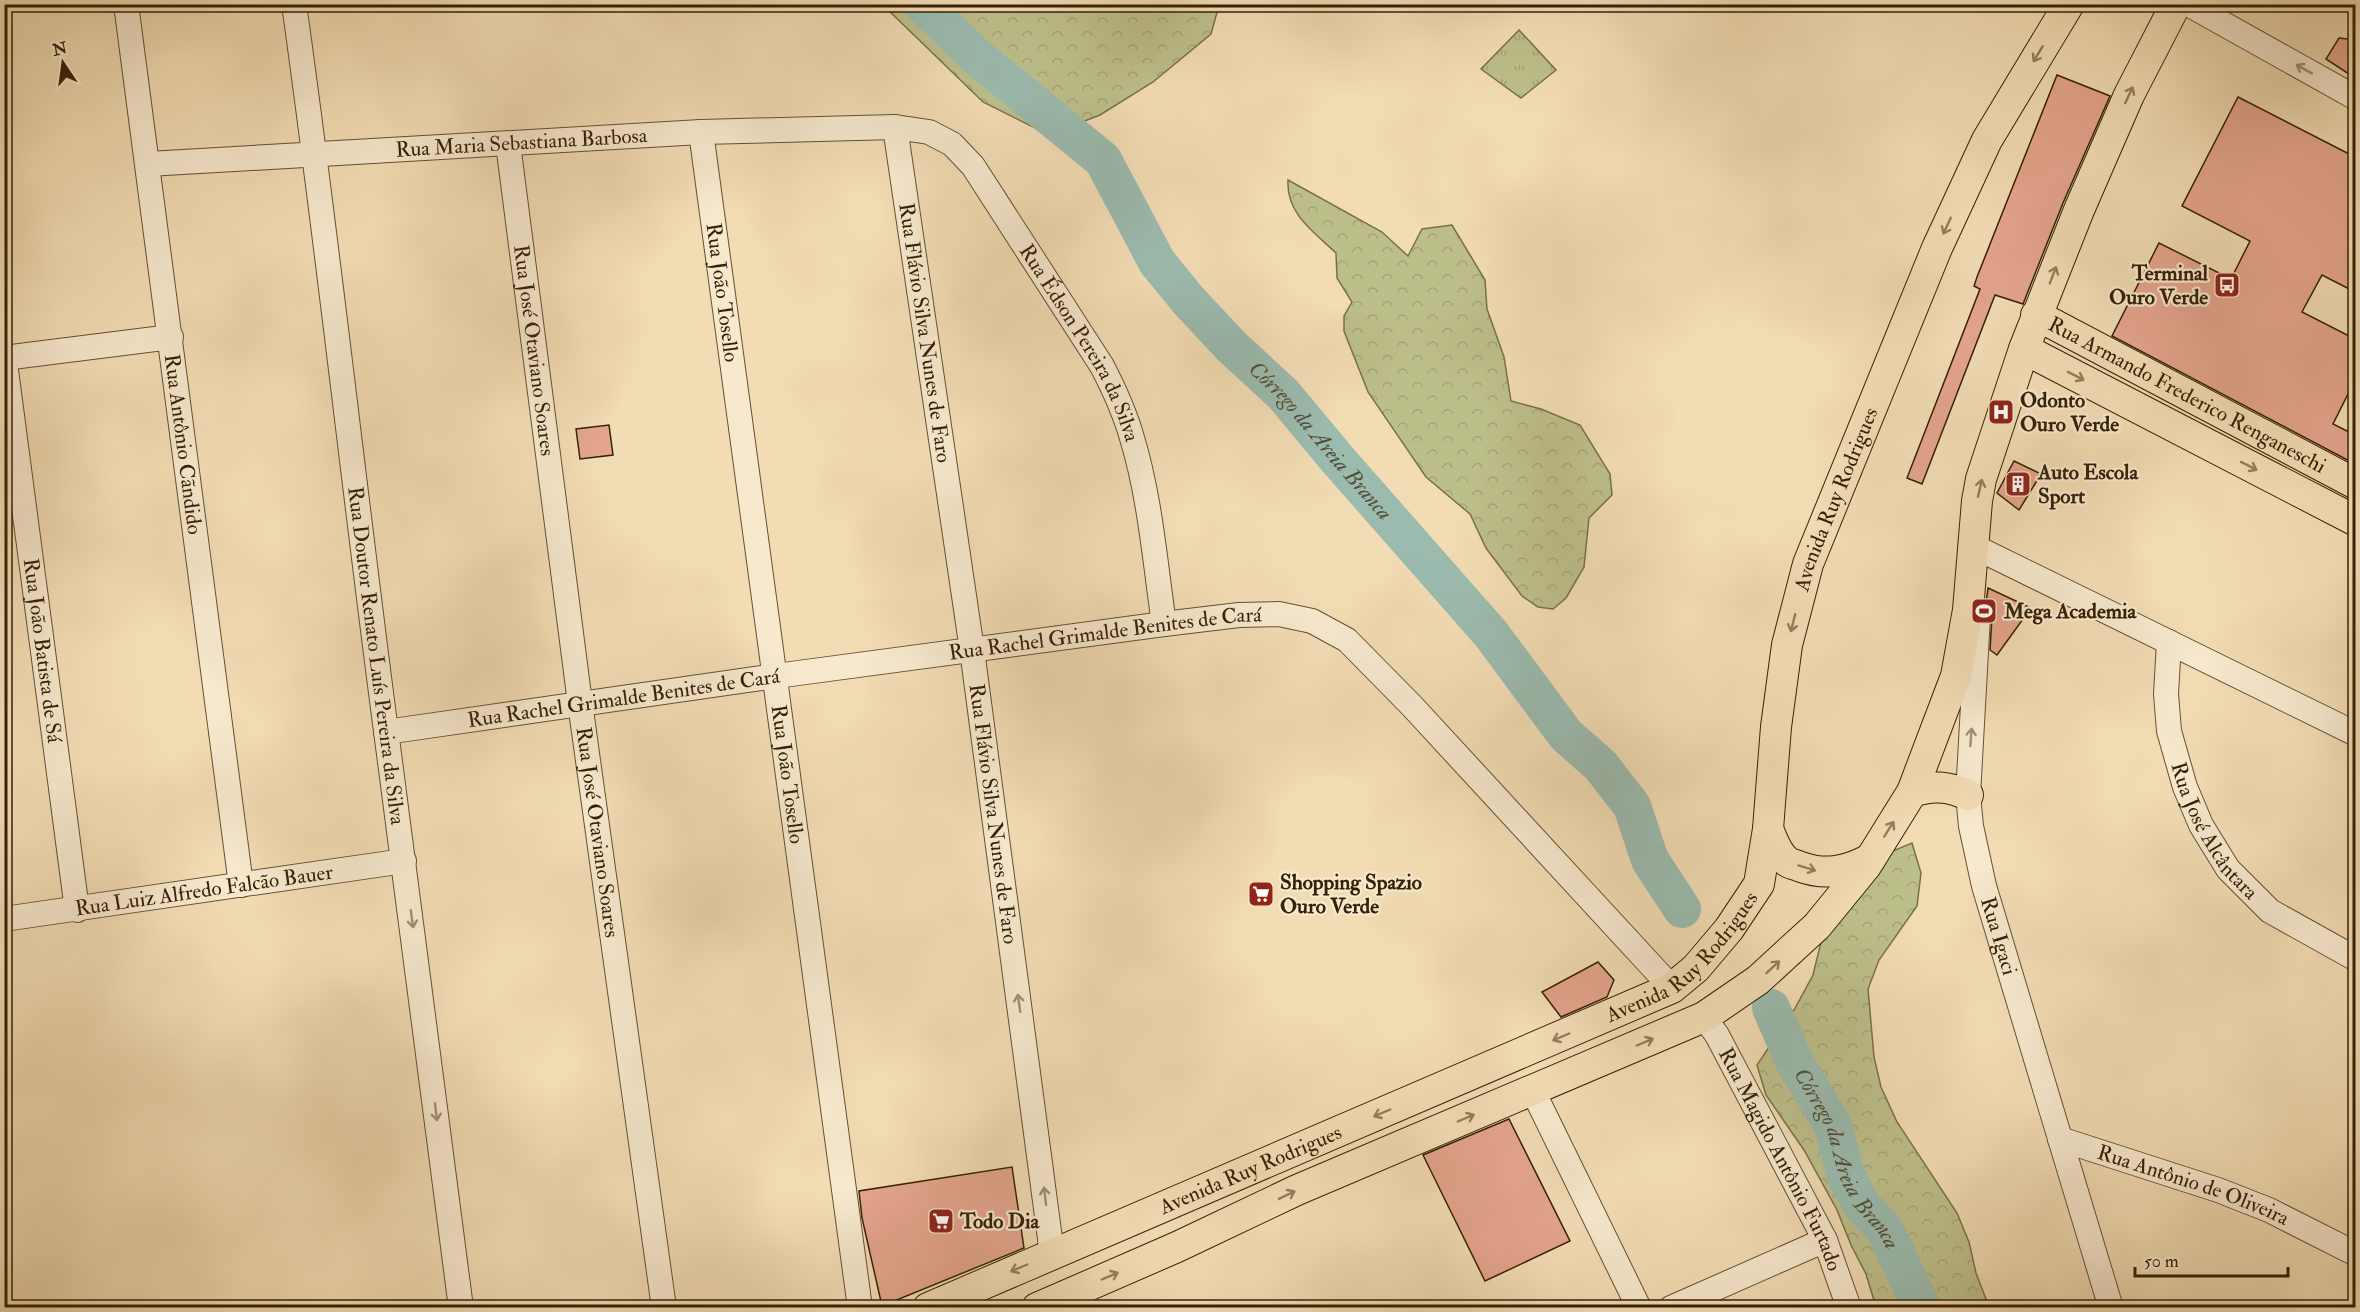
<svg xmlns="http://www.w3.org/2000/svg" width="2360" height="1312" font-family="'IM FELL Double Pica',serif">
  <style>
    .grass { fill: url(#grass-tufts); stroke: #797048; stroke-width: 1.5 }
    .forest { fill: url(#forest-crowns); stroke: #797048; stroke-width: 1.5 }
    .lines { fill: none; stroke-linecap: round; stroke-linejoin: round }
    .river { stroke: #9bbbaf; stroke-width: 38 }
    .building { fill: #e4a58d; stroke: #352105; stroke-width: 1.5 }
    .minor-casing { stroke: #645031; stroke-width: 26 }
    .major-casing { stroke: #352105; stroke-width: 32 }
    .minor { stroke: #f7e8ce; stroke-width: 24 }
    .major { stroke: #f2dcb4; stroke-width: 30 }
    .oneway { stroke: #947e5c }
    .oneway2 { stroke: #a08e74 }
    .labels { text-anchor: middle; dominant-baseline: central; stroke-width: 4.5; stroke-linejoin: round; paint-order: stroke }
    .street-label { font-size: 21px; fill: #352105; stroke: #f7e8ce }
    .poi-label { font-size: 21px; font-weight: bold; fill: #352105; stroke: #f7e8ce; text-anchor: start }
    .water-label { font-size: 22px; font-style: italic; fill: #544f38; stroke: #f7e8ce }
  </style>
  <defs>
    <pattern id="grass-tufts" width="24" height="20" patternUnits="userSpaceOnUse" patternTransform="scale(1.5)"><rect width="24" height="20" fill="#bdbf8b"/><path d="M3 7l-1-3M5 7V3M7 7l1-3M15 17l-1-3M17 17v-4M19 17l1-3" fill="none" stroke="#a3a476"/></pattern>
    <pattern id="forest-crowns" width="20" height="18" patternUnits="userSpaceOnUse" patternTransform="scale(1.5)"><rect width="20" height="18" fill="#bdbf8b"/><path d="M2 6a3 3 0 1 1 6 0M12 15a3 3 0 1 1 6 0" fill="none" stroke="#a3a476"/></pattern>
  </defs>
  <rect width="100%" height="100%" fill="#f2dcb4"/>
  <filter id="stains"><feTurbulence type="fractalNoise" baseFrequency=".00333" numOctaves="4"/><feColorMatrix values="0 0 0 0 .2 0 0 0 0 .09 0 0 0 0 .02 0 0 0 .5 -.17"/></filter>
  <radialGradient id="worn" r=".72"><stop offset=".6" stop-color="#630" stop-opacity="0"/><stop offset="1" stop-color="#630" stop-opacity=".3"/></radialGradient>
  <path class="grass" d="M1519,30L1556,70L1521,98L1481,69Z"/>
  <g class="forest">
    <path d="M883,5H1219L1211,34L1153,82L1100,115L1049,135L983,102Z"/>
    <path d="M1288,180L1382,232L1408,256L1422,229L1452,225L1485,280L1487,309L1504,357L1511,401L1541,409L1580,425L1610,474L1612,495L1589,518L1584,567L1566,598L1553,609L1538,607L1522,596L1486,548L1470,514L1426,477L1368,392L1344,331V316L1352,302L1337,278L1336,253C1314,232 1286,214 1288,180Z"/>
    <path d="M1912,843L1921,873L1917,906L1879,960L1868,989L1874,1057L1881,1087L1897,1122L1957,1213L1969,1242L1976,1273L1989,1307H1876L1866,1274L1851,1245L1837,1210L1804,1150L1766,1095L1757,1065L1794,1010L1813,975L1822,938L1883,855Z"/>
  </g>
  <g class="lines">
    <g class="river">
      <path id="s1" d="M922,4L977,57L1103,160L1157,262L1188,300L1231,346L1283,394L1338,460L1491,634L1566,735L1601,766L1632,806L1650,860L1682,909"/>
      <path id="s2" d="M1771,1008L1794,1061L1833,1126L1846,1176L1862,1205L1885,1230L1922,1308"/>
    </g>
  </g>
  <g class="building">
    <path d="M2339,38L2355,40V78L2326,59Z"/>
    <path d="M2057,75L2110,96L2063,203L2023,304L1995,295L1922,484L1907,478L1980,289L1974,286L1977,277Z"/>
    <path d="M2238,97L2355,157V292L2322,275L2302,312L2355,339V380L2333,424L2355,435V464L2112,336L2159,243L2231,279L2250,241L2182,206Z"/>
    <path d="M609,425L613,455L580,459L576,429Z"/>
    <path d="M2014,461L2041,474L2019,510L1997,493Z"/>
    <path d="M1988,588L2031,608L1997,655L1990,650L1992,617L1991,610L1986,604Z"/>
    <path d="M1598,962L1614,980L1607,997L1561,1017L1542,992Z"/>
    <path d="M1509,1119L1570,1241L1485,1281L1423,1155Z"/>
    <path d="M1012,1167L1024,1248L882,1306L862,1218L859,1191Z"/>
  </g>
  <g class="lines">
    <g class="minor-casing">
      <g id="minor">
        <path id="s3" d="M126,4L241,885"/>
        <path id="s4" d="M294,4C328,246 354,489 386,731C411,923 437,1115 461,1308"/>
        <path d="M2188,4L2356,98"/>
        <path id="s5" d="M895,127L972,650L1052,1254"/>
        <path id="s6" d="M701,132L860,1308"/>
        <path id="s7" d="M508,144L580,703L664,1308"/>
        <path id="s8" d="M148,164L701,132L895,127L929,132L952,144L973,166L1102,366C1114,389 1125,413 1132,438C1150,497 1155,562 1164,624"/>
        <path id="s9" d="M4,355L77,910"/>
        <path d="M4,358L171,337"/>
        <path d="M1973,546L2356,734"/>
        <path id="s10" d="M1978,616L1968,795L1971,826L1984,886L2111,1308"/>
        <path id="s11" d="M2169,642L2166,694L2169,731L2185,787L2201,825L2228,869L2270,911L2356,959"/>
        <path id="s12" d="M386,732L776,676L1164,624L1239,615L1279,614L1312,621L1347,640L1412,706L1672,988"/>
        <path id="s13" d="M4,919L404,861"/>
        <path id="s14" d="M1704,1017L1717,1035L1825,1240L1849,1308"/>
        <path d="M1532,1089L1639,1308"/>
        <path id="s15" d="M2060,1139L2218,1190L2269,1210L2356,1254"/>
        <path d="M1671,1308L1825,1240"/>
      </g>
    </g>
    <g class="major-casing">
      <g id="major">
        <path id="s16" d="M2036,315L2356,484"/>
        <path d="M2024,349L2356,521"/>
        <path d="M1912,792C1932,785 1948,786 1968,795"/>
        <path d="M1768,829C1773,840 1777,855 1788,862C1791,864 1797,865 1801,867C1826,876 1847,871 1870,859"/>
        <path id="s17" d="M928,1308L1672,988L1696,968L1729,929L1759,884L1768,829L1776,727L1787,645L1808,564L1937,248L1987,140L2069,4"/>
        <path d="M1037,1308L1177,1247L1297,1190L1704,1017L1758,980L1817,926L1866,866L1912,792L1956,676L1968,610L1977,501L1981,479L2024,349L2079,210L2129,95L2176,4"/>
      </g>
    </g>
    <use href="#minor" class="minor"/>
    <use href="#major" class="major"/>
  </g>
  <defs><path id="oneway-shaft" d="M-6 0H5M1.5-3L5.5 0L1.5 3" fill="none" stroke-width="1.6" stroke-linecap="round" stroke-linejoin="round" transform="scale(1.5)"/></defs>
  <g class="oneway">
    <use href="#oneway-shaft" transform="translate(2038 54) rotate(121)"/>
    <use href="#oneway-shaft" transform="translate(2129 95) rotate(-65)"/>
    <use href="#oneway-shaft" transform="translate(1947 226) rotate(115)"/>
    <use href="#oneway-shaft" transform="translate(2053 275) rotate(-69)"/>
    <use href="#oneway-shaft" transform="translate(2076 376) rotate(27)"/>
    <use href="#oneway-shaft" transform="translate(2249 466) rotate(27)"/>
    <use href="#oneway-shaft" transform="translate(1980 488) rotate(-77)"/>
    <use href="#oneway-shaft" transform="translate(1793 623) rotate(104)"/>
    <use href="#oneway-shaft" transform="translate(1889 829) rotate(-58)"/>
    <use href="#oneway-shaft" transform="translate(1807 868) rotate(17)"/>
    <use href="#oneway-shaft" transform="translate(1773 967) rotate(-43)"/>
    <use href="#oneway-shaft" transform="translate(1561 1037) rotate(157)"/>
    <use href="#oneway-shaft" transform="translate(1645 1042) rotate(-23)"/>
    <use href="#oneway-shaft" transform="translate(1382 1113) rotate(157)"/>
    <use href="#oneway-shaft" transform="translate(1466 1118) rotate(-23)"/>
    <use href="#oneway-shaft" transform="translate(1287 1195) rotate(-26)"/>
    <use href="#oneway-shaft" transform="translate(1019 1268) rotate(157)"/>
    <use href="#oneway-shaft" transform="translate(1110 1276) rotate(-23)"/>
  </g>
  <g class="oneway2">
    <use href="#oneway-shaft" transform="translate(2304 69) rotate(-151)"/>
    <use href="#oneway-shaft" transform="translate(1971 737) rotate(-86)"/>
    <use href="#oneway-shaft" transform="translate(412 919) rotate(82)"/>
    <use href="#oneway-shaft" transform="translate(1019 1003) rotate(-98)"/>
    <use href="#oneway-shaft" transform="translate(436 1112) rotate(83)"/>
    <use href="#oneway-shaft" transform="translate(1045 1196) rotate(-97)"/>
  </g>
  <defs>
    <g id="bus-square" transform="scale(1.35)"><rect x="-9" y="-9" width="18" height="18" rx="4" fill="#8f2418" stroke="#f7e8ce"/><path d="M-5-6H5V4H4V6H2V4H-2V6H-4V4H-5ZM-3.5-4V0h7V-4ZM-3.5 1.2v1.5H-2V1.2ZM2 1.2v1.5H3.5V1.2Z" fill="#fff"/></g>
    <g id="hospital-square" transform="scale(1.35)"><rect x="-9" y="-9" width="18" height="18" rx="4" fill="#8f2418" stroke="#f7e8ce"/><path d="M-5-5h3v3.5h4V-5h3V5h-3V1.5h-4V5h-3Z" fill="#fff"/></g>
    <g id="building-square" transform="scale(1.35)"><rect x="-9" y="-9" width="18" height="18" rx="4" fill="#8f2418" stroke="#f7e8ce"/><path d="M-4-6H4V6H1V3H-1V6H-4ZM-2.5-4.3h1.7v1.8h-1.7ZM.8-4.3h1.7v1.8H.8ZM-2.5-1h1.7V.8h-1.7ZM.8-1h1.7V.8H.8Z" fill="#fff"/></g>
    <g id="stadium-square" transform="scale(1.35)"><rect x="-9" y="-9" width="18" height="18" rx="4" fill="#8f2418" stroke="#f7e8ce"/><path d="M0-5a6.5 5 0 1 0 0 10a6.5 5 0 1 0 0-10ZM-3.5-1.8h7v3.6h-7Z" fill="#fff"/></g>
    <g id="supermarket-square" transform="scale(1.35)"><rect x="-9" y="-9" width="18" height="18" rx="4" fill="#8f2418" stroke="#f7e8ce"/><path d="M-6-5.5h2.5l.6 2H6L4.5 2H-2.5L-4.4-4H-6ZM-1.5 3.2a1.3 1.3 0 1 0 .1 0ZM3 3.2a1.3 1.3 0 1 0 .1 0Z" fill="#fff"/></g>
  </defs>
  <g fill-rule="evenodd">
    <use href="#bus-square" x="2227" y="285"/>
    <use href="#hospital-square" x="2001" y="412"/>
    <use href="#building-square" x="2018" y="484"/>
    <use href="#stadium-square" x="1984" y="611"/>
    <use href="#supermarket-square" x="1261" y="894"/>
    <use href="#supermarket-square" x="941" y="1221"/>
  </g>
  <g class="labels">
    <g class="street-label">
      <text stroke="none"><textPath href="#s8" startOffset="374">Rua Maria Sebastiana Barbosa</textPath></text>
      <text stroke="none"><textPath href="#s6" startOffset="162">Rua João Tosello</textPath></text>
      <text stroke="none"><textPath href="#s5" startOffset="208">Rua Flávio Silva Nunes de Faro</textPath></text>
      <text stroke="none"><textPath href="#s8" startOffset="1046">Rua Édson Pereira da Silva</textPath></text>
      <text stroke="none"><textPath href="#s7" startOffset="208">Rua José Otaviano Soares</textPath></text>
      <text stroke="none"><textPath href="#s16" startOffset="171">Rua Armando Frederico Renganeschi</textPath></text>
      <text stroke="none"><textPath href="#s3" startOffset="444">Rua Antônio Cãndido</textPath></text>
      <text stroke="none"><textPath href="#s17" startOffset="1341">Avenida Ruy Rodrigues</textPath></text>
      <text stroke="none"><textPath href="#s12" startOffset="726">Rua Rachel Grimalde Benites de Cará</textPath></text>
      <text stroke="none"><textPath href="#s9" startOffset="298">Rua João Batista de Sá</textPath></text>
      <text stroke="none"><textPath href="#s4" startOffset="657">Rua Doutor Renato Luís Pereira da Silva</textPath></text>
      <text stroke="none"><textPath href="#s12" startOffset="240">Rua Rachel Grimalde Benites de Cará</textPath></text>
      <text stroke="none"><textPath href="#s6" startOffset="648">Rua João Tosello</textPath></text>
      <text stroke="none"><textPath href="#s5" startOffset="694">Rua Flávio Silva Nunes de Faro</textPath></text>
      <text stroke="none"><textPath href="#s11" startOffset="200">Rua José Alcântara</textPath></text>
      <text stroke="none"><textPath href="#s7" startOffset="694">Rua José Otaviano Soares</textPath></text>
      <text stroke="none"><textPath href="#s13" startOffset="202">Rua Luiz Alfredo Falcão Bauer</textPath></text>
      <text stroke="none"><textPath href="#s10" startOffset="324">Rua Igaci</textPath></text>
      <text stroke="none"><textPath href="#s17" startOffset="837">Avenida Ruy Rodrigues</textPath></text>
      <text stroke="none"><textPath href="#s14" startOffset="162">Rua Magido Antônio Furtado</textPath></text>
      <text stroke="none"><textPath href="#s17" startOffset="351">Avenida Ruy Rodrigues</textPath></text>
      <text stroke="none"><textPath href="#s15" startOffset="141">Rua Antônio de Oliveira</textPath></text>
    </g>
    <g class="poi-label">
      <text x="2208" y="273" text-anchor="end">Terminal<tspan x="2208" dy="24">Ouro Verde</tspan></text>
      <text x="2020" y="400">Odonto<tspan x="2020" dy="24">Ouro Verde</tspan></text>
      <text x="2038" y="472">Auto Escola<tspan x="2038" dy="24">Sport</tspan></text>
      <text x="2004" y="611">Mega Academia</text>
      <text x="1280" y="882">Shopping Spazio<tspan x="1280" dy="24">Ouro Verde</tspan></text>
      <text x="960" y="1221">Todo Dia</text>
    </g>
    <g class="water-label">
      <text stroke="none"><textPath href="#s1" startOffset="597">Córrego da Areia Branca</textPath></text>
      <text stroke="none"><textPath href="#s2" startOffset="170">Córrego da Areia Branca</textPath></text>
    </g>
  </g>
  <rect width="2360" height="1312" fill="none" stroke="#f2dcb4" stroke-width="24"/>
  <rect x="6" y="6" width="2348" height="1300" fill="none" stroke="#352105" stroke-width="3"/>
  <rect x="12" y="12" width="2336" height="1288" fill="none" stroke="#352105" stroke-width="1.5"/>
  <g transform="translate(63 63) rotate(347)" stroke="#f7e8ce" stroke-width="4.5" paint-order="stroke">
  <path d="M0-4.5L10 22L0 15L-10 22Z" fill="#352105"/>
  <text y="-9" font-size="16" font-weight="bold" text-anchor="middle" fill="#352105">N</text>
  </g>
  <path d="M2135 1267v9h153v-9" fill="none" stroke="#352105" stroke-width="3"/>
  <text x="2144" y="1267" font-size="18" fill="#352105" stroke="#f7e8ce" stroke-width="4.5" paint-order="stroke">50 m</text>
  <rect width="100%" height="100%" filter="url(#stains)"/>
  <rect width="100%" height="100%" fill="url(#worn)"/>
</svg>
